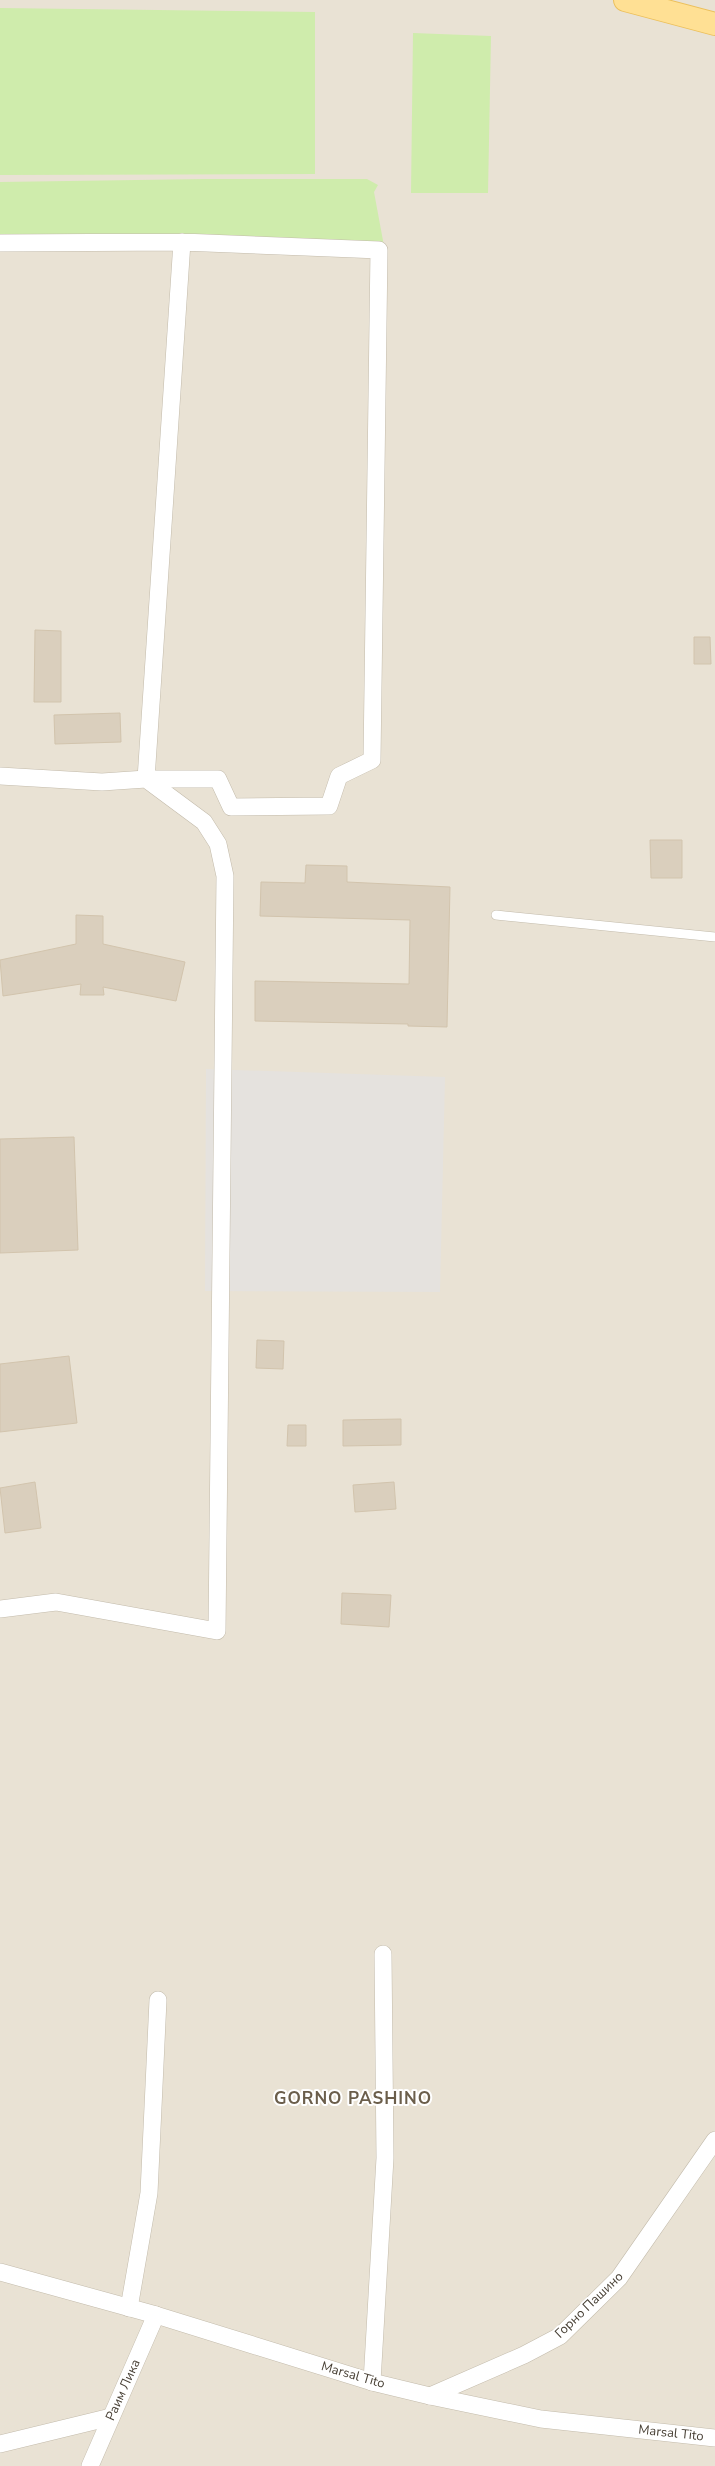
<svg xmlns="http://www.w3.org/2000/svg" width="715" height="2466" font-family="'Nunito Sans',sans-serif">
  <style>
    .residential { fill: #e9e2d4 }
    .green { fill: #cfecac }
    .parking { fill: #e5e2de }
    .building { fill: #dacfbd; stroke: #d2c4ad }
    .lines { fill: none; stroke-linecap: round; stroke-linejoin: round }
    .lane-casing { stroke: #c3bbab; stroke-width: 10 }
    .street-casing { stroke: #c3bbab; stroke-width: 18 }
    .primary-casing { stroke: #ecc05c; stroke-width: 24 }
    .lane { stroke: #fff; stroke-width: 9 }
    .street { stroke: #fff; stroke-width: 17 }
    .primary { stroke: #ffe094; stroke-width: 22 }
    .labels { text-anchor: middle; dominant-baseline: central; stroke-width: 4; stroke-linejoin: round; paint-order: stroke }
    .street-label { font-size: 13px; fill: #484035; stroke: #fff }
    .district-label { font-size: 17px; font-weight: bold; letter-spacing: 1px; fill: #6b5e4b; stroke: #fff }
  </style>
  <rect width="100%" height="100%" fill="#f4f0e6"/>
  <rect class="residential" x="0" y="0" width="715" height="2466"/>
  <g class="green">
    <path d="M0,8L315,12V174L0,175Z"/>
    <path d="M413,33L491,36L488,193H411Z"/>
    <path d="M204,179H367L378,185L374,192L384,246L0,238V182Z"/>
  </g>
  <path class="parking" d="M206,1069L445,1077L440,1292L205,1291Z"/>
  <g class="building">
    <path d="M35,630L61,631V702H34Z"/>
    <path d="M694,637H710L711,664H694Z"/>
    <path d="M120,713L121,742L55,744L54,715Z"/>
    <path d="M650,840H682V878H651Z"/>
    <path d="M306,865L347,866V882L450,887L447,1027L408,1026V1024L255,1021V981L409,984L410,920L260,916L261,882L305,883Z"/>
    <path d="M76,915L103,916V944L185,962L176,1001L103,987L104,995H80L81,984L3,996L0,960L76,944Z"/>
    <path d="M74,1137L78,1250L0,1253V1139Z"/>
    <path d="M257,1340L284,1341L283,1369L256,1368Z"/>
    <path d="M69,1356L77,1423L0,1432V1364Z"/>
    <path d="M401,1419V1445L343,1446V1420Z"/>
    <path d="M288,1425H306V1446H287Z"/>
    <path d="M35,1482L41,1528L5,1533L0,1488Z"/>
    <path d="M394,1482L396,1509L355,1512L353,1485Z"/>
    <path d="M342,1593L391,1595L389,1627L341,1624Z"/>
  </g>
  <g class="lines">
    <g class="lane-casing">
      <path id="lane" d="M496,915L715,937"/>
    </g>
    <g class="street-casing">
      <g id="street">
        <path d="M0,243L182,242L379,250L372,760L339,776L329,806L231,807L218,779H146L182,242"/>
        <path d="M0,776L102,782L146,779L204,822L218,844L225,876L217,1631L56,1602L0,1609"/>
        <path d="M0,2272L156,2315L372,2382L430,2396L541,2419L715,2438"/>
        <path d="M129,2308L149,2193L158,2000"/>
        <path d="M372,2382L385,2158L383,1954"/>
        <path d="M430,2396L524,2355L560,2336L619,2278L715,2140"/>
        <path d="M0,2444L111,2417"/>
        <path d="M90,2466L156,2315"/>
      </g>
    </g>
    <g class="primary-casing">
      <path id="primary" d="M625,0L715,24"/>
    </g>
    <use href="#lane" class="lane"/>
    <use href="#street" class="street"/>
    <use href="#primary" class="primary"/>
  </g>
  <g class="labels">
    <g class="street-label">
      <text transform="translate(589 2305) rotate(-44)">Горно Пашино</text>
      <text transform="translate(353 2375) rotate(16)">Marsal Tito</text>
      <text transform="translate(123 2390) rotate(-66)">Раим Лика</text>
      <text transform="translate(671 2433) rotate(6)">Marsal Tito</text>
    </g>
    <g class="district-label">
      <text x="353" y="2098">GORNO PASHINO</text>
    </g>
  </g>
</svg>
